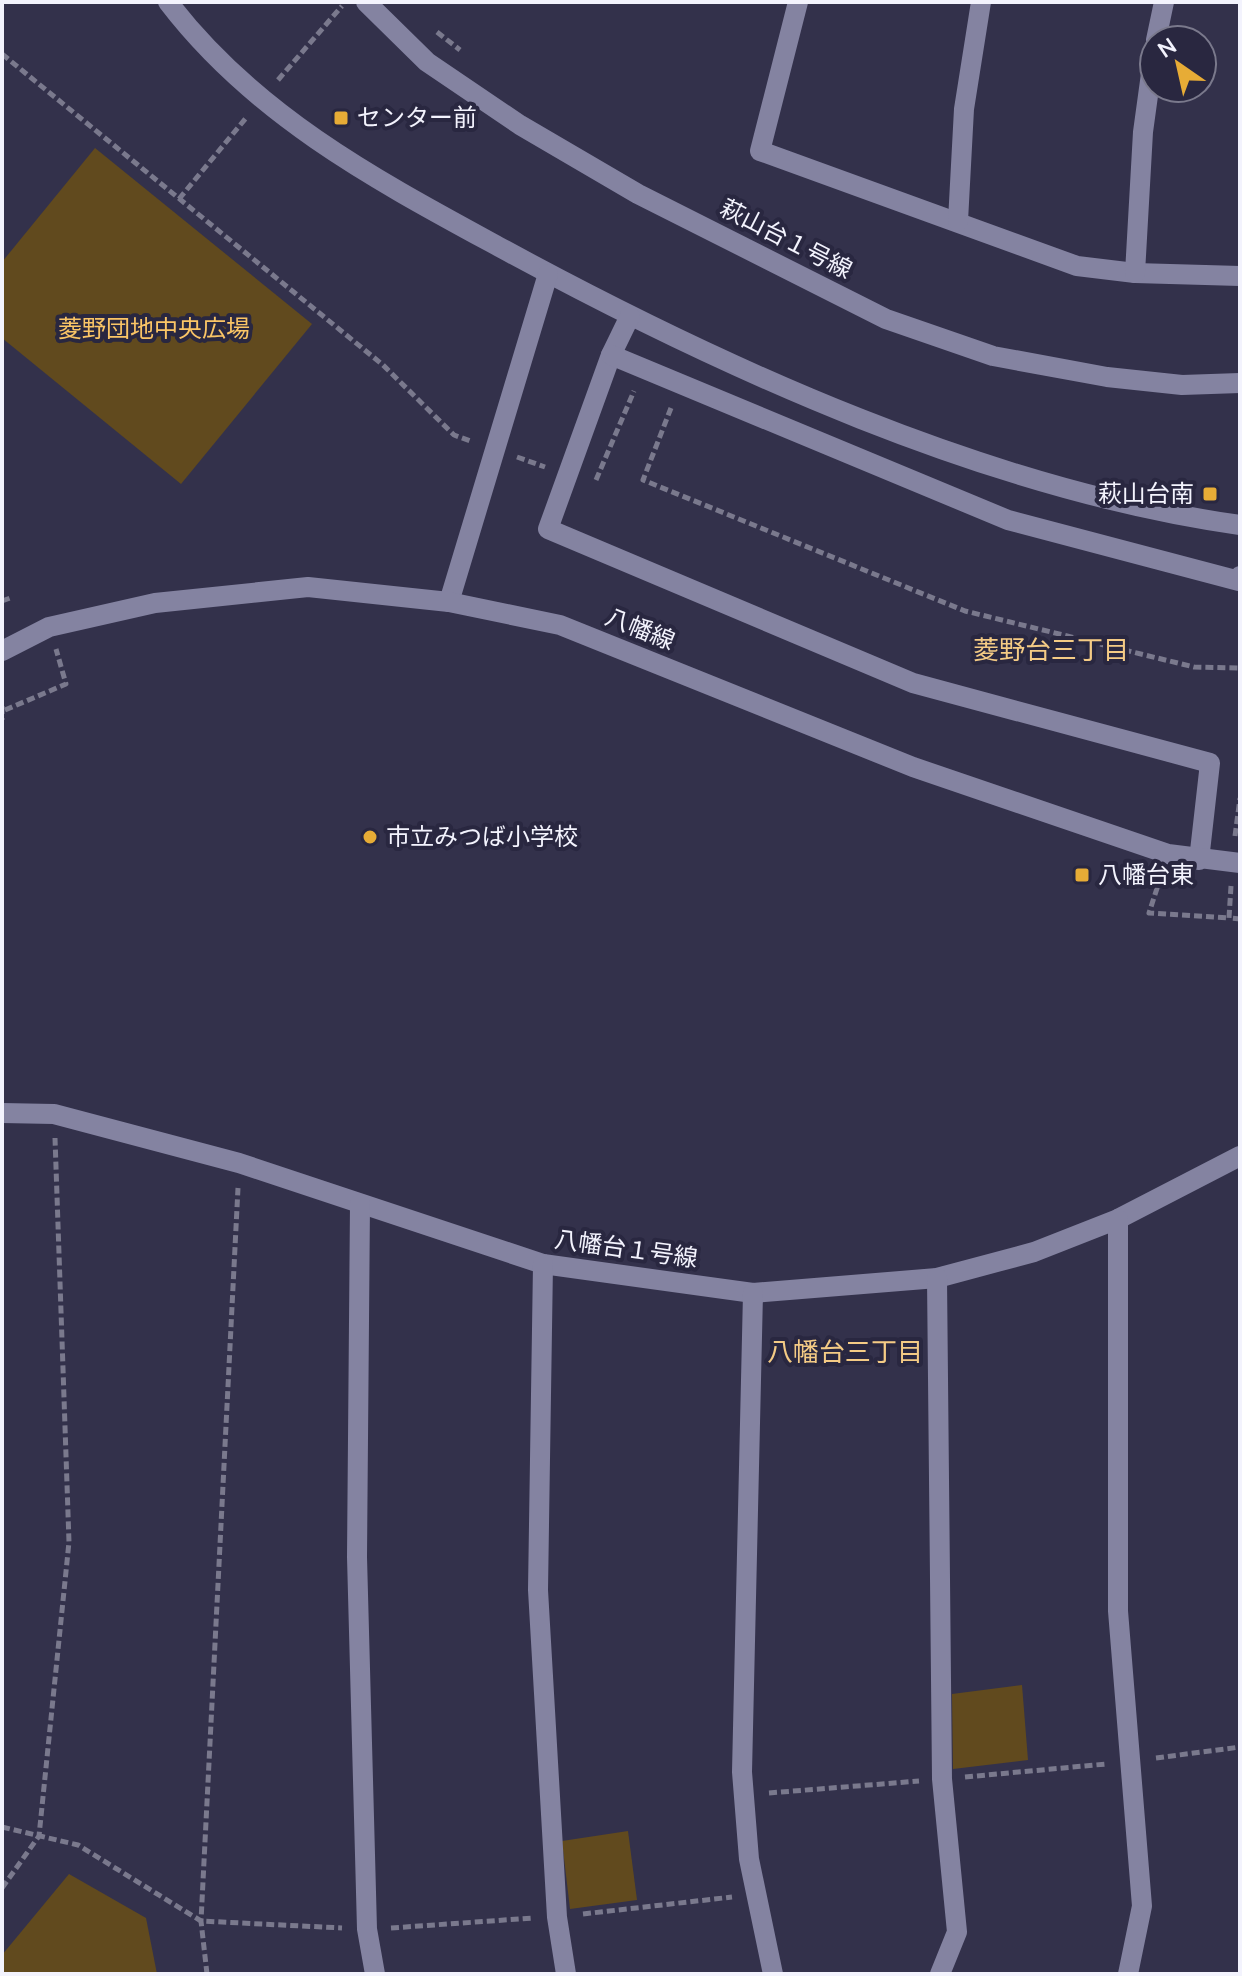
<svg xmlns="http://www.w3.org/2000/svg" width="1242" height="1976" font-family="'Nunito Sans','Noto Sans JP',sans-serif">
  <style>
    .green { fill: #614a1e }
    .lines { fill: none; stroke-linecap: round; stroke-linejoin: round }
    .path { stroke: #7a798d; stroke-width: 5; stroke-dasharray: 8 4; stroke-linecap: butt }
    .minor { stroke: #8483a1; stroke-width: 20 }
    .poi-dot { fill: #e7ac36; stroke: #292740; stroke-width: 3 }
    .labels { text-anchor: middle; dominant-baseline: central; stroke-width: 8; stroke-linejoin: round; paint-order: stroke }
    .poi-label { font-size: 24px; fill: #f3f3fd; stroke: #292740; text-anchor: start }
    .street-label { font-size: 24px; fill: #f3f3fd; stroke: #292740 }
    .park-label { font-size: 24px; fill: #fac566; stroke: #292740 }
    .neighbourhood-label { font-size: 26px; fill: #f4cb85; stroke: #292740 }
  </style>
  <rect width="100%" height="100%" fill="#33314b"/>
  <g class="green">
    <path d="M95,148L312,324L181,484L2,338V262Z"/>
    <path d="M1022,1685L1028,1760L953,1769L952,1694Z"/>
    <path d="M628,1831L637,1900L570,1909L562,1841Z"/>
    <path d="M69,1874L146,1918L157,1974H2V1955Z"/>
  </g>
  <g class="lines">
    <g class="path">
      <path d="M437,32L460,50"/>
      <path d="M2,54L383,365L454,435L473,442"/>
      <path d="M278,80L342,6"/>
      <path d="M179,199L246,118"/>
      <path d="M671,408L643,480L965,611L1194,667L1240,668"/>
      <path d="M517,457L545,467"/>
      <path d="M596,480L634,391"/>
      <path d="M2,601L13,597"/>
      <path d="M2,706V720"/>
      <path d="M5,710L66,684L56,649"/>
      <path d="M1235,836L1240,798"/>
      <path d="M1161,876L1149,913L1229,918"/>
      <path d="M1231,886L1229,918L1240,919"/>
      <path d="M1156,1758L1240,1747"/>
      <path d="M965,1777L1106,1764"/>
      <path d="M769,1793L919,1781"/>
      <path d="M2,1827L78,1845L201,1921L342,1928"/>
      <path d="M2,1888L39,1836L69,1542L55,1138"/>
      <path d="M583,1914L732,1897"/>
      <path d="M391,1928L533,1918"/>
      <path d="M207,1974L201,1921L238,1188"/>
    </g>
    <g class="minor">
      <path d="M168,2C256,117 378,181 503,249C724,369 990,490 1240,525"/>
      <path d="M366,2L427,62L520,125L638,194L886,319L993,356L1107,377L1182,385L1240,383"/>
      <path d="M798,2L760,151L1077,266L1135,273L1240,276"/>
      <path d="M1156,40L1164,2"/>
      <path d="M958,221L964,109L981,2"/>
      <path d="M1135,273L1143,132L1154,52"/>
      <path d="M630,316L611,355L548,529L913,683L1210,763L1199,860"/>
      <path d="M611,355L1008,520L1239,581L1240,576"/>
      <path d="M449,602L548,274"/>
      <path d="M2,651L49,627L155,603L308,587L449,602L560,625L913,767L1168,854L1240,863"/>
      <path d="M2,1113L54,1114L239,1163L543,1264L753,1293L937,1278L1034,1252L1118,1219L1240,1156"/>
      <path d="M360,1204L357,1557L367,1929L375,1974"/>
      <path d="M1118,1219V1611L1142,1906L1128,1974"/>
      <path d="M543,1264L538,1590L557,1917L566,1974"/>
      <path d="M937,1278L942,1779L957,1932L940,1974"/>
      <path d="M753,1293L742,1772L749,1859L773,1974"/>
    </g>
  </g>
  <g class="poi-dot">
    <rect x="333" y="110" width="16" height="16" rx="4"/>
    <rect x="1202" y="486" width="16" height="16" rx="4"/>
    <circle cx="370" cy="837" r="8"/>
    <rect x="1074" y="867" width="16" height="16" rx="4"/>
  </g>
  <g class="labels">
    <g class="poi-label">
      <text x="357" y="118">センター前</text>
      <text x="1194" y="494" text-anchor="end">萩山台南</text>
      <text x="386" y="837">市立みつば小学校</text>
      <text x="1098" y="875">八幡台東</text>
    </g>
    <g class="street-label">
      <text transform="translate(786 239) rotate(27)">萩山台１号線</text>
      <text transform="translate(640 629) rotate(22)">八幡線</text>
      <text transform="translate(626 1249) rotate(8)">八幡台１号線</text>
    </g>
    <g class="park-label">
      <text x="154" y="329">菱野団地中央広場</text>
    </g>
    <g class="neighbourhood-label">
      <text x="1051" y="650">菱野台三丁目</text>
      <text x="845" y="1352">八幡台三丁目</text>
    </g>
  </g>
  <rect width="1242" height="1976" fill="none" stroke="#f3f3fd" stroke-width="8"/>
  <g transform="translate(1178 64) rotate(326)"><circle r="38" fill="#292740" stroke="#7a798c" stroke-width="2"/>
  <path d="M0-6L14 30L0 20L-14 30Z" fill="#e7ac36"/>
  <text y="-12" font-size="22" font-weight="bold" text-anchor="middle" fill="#f3f3fd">N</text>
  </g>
</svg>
